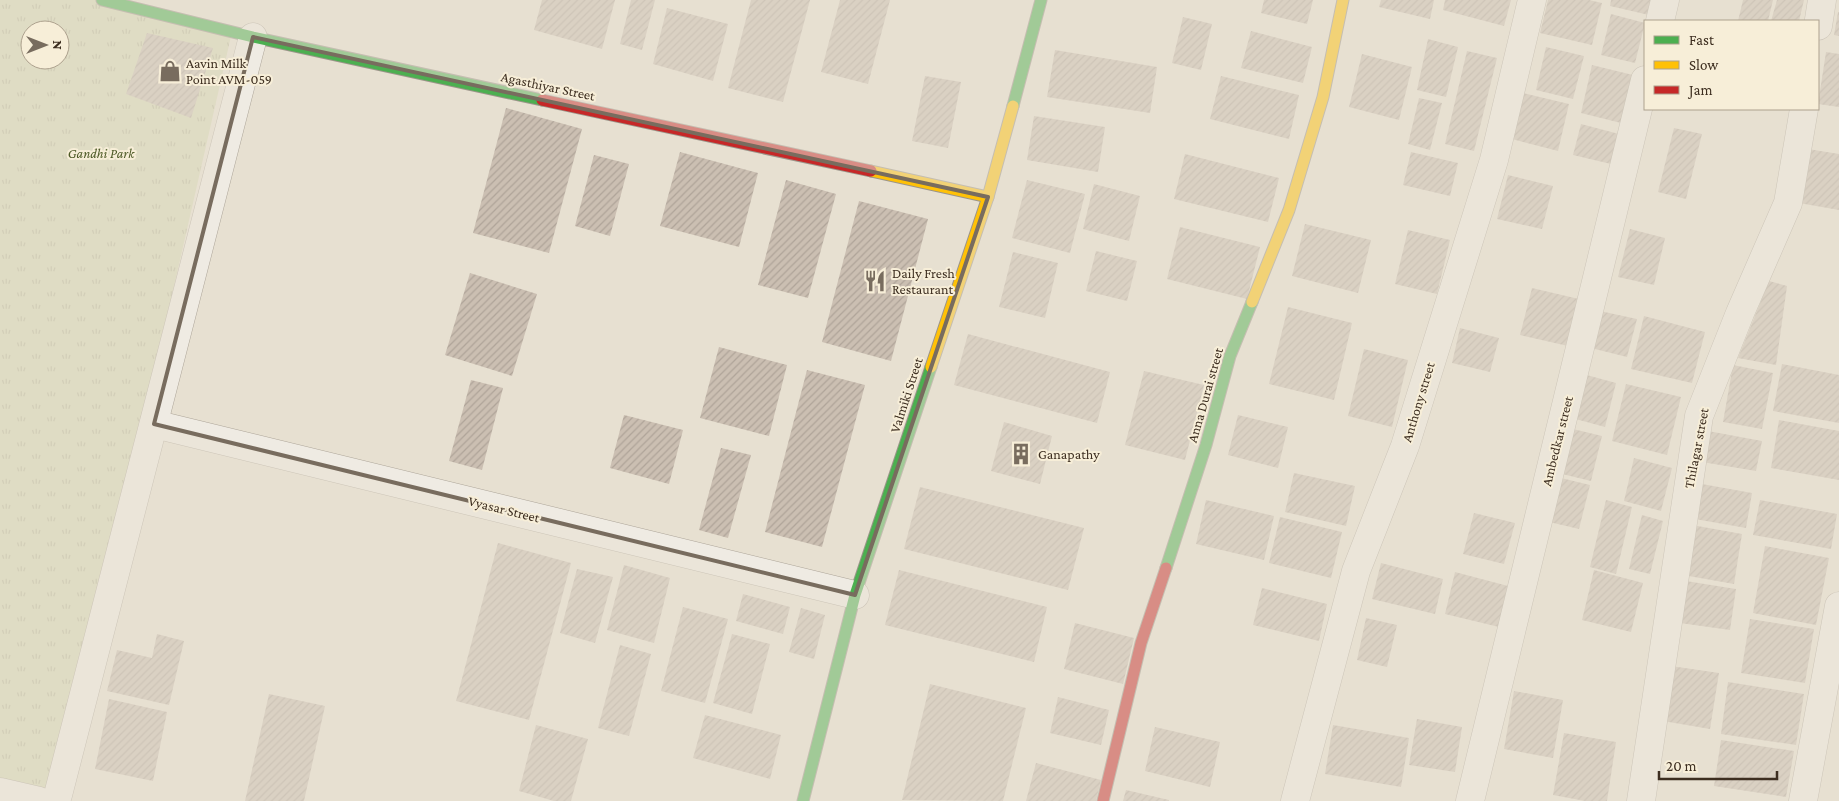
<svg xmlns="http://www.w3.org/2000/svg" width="1839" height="801" font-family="'Crimson Pro',serif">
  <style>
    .park { fill: url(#park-tufts); fill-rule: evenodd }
    .building { fill: url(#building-hatch) }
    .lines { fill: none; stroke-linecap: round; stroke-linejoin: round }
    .street-casing { stroke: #ada599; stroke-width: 29 }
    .fast-casing { stroke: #9c958a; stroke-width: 13 }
    .slow-casing { stroke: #9c958a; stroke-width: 13 }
    .jam-casing { stroke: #9c958a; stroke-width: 13 }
    .street { stroke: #efebe3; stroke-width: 28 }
    .fast { stroke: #4caf50; stroke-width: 11 }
    .slow { stroke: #ffc107; stroke-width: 11 }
    .jam { stroke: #c62828; stroke-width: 11 }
    .marked { fill: none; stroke: #786c5e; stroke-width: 4; stroke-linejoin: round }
    .labels { text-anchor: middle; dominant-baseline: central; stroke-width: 4; stroke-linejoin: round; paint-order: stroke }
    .poi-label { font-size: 14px; fill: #3d2e20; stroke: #f7eed8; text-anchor: start }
    .street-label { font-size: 14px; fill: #3d2e20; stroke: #f7eed8 }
    .park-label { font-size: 14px; font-style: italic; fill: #4d5a26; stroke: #f7eed8 }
  </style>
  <defs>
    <pattern id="park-tufts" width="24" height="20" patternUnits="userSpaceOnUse" patternTransform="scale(1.25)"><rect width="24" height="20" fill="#d6d7b3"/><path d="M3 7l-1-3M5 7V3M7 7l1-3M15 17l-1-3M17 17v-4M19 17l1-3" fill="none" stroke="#b9b99a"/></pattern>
    <pattern id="building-hatch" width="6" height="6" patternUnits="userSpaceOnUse" patternTransform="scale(1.25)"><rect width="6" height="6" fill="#cbbfb2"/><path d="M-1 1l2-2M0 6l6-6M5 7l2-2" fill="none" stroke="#afa499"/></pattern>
  </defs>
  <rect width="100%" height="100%" fill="#e7e0d1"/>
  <path class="park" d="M0,0H102L232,32L58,795L0,783ZM30,30H60V60H30Z"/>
  <g class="building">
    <path d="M542,0H615L602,49L534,30Z"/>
    <path d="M631,0H655L642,50L620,44Z"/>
    <path d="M751,0H810L783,102L728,88Z"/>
    <path d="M840,0H890L868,84L821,72Z"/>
    <path d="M1264,0H1313L1307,24L1261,13Z"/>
    <path d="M1381,0H1434L1430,19L1379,7Z"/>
    <path d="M1445,0H1511L1504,26L1443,10Z"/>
    <path d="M1548,0H1589L1602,3L1592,45L1540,33Z"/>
    <path d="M1611,0H1653L1649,15L1610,6Z"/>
    <path d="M1743,0H1773L1768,21H1738Z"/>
    <path d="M1777,0H1804L1799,21H1771Z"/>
    <path d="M667,8L728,24L713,81L653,64Z"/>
    <path d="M1838,12H1839V36L1834,35Z"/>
    <path d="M1611,14L1645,23L1635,63L1601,55Z"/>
    <path d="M1183,17L1212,24L1201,70L1172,63Z"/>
    <path d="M1251,31L1312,47L1303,83L1241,68Z"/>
    <path d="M147,33L213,48L191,118L126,94Z"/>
    <path d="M1428,39L1458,47L1446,97L1417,90Z"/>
    <path d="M1546,47L1584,56L1573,99L1536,90Z"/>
    <path d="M1055,50L1157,67L1150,113L1047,97Z"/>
    <path d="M1467,51L1497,58L1474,151L1445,144Z"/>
    <path d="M1826,52L1839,54V107L1818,104Z"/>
    <path d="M1362,54L1412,67L1399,120L1349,107Z"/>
    <path d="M1592,65L1637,76L1625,124L1581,113Z"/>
    <path d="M925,76L961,82L948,148L912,141Z"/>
    <path d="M1221,76L1299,95L1289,139L1210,119Z"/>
    <path d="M1523,93L1569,104L1558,151L1512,139Z"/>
    <path d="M1419,98L1442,103L1430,150L1408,144Z"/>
    <path d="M506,108L582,129L549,253L473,233Z"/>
    <path d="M1034,116L1105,127L1098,172L1027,160Z"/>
    <path d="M1581,124L1619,134L1611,164L1573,155Z"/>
    <path d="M1674,128L1702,134L1686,199L1658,192Z"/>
    <path d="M1808,149L1839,154V210L1799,203Z"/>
    <path d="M680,152L758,173L739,247L660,226Z"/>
    <path d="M1411,152L1458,163L1450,196L1403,185Z"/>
    <path d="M1185,154L1279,178L1268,222L1174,199Z"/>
    <path d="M594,155L629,164L610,236L575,226Z"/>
    <path d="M1508,175L1553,186L1542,229L1497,219Z"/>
    <path d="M786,180L836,194L808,298L758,285Z"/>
    <path d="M1027,180L1085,194L1070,253L1012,238Z"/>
    <path d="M1094,184L1140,196L1129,241L1083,229Z"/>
    <path d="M859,201L928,219L891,361L822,342Z"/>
    <path d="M1305,224L1371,240L1358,293L1292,276Z"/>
    <path d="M1180,227L1260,247L1247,299L1167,279Z"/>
    <path d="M1630,229L1665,238L1654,285L1618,277Z"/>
    <path d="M1408,230L1450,240L1437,294L1395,284Z"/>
    <path d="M1096,251L1137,261L1127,301L1086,291Z"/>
    <path d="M1013,252L1058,263L1045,318L999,307Z"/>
    <path d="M470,273L537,294L512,376L445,355Z"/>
    <path d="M1769,281L1787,286L1776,365L1738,358Z"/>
    <path d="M1532,288L1579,299L1568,346L1520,335Z"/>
    <path d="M1288,307L1352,323L1334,400L1269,384Z"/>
    <path d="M1600,311L1637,319L1627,357L1591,348Z"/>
    <path d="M1644,316L1705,332L1692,383L1631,369Z"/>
    <path d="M1460,328L1499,338L1490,372L1452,363Z"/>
    <path d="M968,334L1110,372L1097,423L954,385Z"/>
    <path d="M719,347L787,365L769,436L700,418Z"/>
    <path d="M1364,349L1408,360L1392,427L1348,416Z"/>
    <path d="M1782,364L1839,375V423L1773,411Z"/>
    <path d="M1733,365L1773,373L1762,429L1723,422Z"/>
    <path d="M807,370L865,385L822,547L765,532Z"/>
    <path d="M1144,371L1204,385L1185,460L1125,445Z"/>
    <path d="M1583,374L1616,383L1605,427L1572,418Z"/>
    <path d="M471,380L503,388L482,470L449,461Z"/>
    <path d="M1626,384L1681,397L1667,455L1612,441Z"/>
    <path d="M624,415L683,430L669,484L610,468Z"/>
    <path d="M1238,415L1288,427L1278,468L1228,455Z"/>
    <path d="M1779,420L1839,431V480L1771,468Z"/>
    <path d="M1004,422L1052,436L1040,484L991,471Z"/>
    <path d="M1569,428L1602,436L1591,481L1558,473Z"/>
    <path d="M1708,431L1762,441L1756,471L1702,462Z"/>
    <path d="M721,448L751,455L728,538L699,530Z"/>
    <path d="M1634,458L1672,468L1661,511L1624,501Z"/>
    <path d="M1294,473L1355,486L1346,526L1285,512Z"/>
    <path d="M1557,477L1590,485L1579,529L1545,521Z"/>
    <path d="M1702,484L1752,493L1746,528L1695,519Z"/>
    <path d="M920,487L1084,528L1068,590L904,549Z"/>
    <path d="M1206,500L1274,516L1264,560L1196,544Z"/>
    <path d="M1606,500L1632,507L1616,574L1590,567Z"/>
    <path d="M1760,500L1837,514L1831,549L1753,535Z"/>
    <path d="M1474,513L1515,523L1504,564L1463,554Z"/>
    <path d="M1642,515L1663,521L1650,574L1629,569Z"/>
    <path d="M1280,517L1342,532L1331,578L1269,563Z"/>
    <path d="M1692,525L1742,534L1734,584L1683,575Z"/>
    <path d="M498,543L571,563L529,720L456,701Z"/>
    <path d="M1765,546L1829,558L1816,625L1753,613Z"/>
    <path d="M1381,563L1443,579L1435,614L1372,599Z"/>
    <path d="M624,565L670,578L654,643L607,630Z"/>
    <path d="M577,569L613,577L595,643L560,633Z"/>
    <path d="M899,570L1047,607L1034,662L885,625Z"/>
    <path d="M1594,570L1643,583L1631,632L1582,620Z"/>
    <path d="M1455,572L1508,586L1499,627L1445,614Z"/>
    <path d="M1686,581L1736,589L1730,630L1680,623Z"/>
    <path d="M1262,588L1327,604L1319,641L1253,625Z"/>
    <path d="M743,594L790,607L783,634L736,621Z"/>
    <path d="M683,607L728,619L705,703L661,691Z"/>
    <path d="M801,608L825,615L814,659L789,652Z"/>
    <path d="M1366,618L1397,625L1387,667L1357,660Z"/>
    <path d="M1750,619L1814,629L1805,683L1741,673Z"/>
    <path d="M1075,623L1134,638L1123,684L1064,669Z"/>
    <path d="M157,634L184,641L169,705L107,691L117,650L152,658Z"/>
    <path d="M732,634L770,644L752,714L713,703Z"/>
    <path d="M620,645L651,654L629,736L598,728Z"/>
    <path d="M1671,666L1719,673L1710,729L1663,721Z"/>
    <path d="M1728,682L1804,694L1796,745L1721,734Z"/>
    <path d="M930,684L1026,708L1003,801L902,800Z"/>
    <path d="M1514,691L1563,700L1553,758L1504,749Z"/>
    <path d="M269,694L325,706L304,801H245Z"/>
    <path d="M1058,697L1109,710L1101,745L1050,733Z"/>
    <path d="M109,699L167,712L153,781L95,769Z"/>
    <path d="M705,715L781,735L770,779L693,758Z"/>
    <path d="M1417,719L1462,727L1455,772L1409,765Z"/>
    <path d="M536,725L588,739L571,801H554L519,791Z"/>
    <path d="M1333,725L1409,738L1401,787L1325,774Z"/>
    <path d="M1155,727L1220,742L1210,787L1145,771Z"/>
    <path d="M1564,733L1616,742L1607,801H1585L1553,795Z"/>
    <path d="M1721,740L1794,751L1786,797L1714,786Z"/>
    <path d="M1036,763L1101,780L1096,801H1026Z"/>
    <path d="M1126,790L1169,800V801H1123Z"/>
  </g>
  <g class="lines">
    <g class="street-casing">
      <g id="street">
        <path d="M1660,21L1665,0"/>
        <path d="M1818,26L1822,0"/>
        <path d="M154,424L855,595"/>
        <path d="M0,792L39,801"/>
        <path d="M55,801L58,795L253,37"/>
        <path d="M1295,801L1356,571L1405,446L1494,160L1532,0"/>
        <path d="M1470,801L1645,80"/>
        <path d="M1641,801L1699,416L1740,313L1788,203L1804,109"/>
        <path d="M1803,801L1839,606"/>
      </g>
    </g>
    <g class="fast-casing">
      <g id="fast">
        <path d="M102,0L253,37L542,100"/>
        <path d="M1013,106L1041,0"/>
        <path d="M1166,568L1206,445L1230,356L1252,302"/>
        <path d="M803,801L855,595L931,367"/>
      </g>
    </g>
    <g class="slow-casing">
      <g id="slow">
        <path d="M871,171L988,197"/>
        <path d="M1252,302L1289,210L1323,97L1343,0"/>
        <path d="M931,367L988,197L1013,106"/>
      </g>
    </g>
    <g class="jam-casing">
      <g id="jam">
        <path d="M542,100L871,171"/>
        <path d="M1103,801L1141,643L1166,568"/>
      </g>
    </g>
    <use href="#street" class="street"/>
    <use href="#fast" class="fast"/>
    <use href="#slow" class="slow"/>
    <use href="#jam" class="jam"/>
  </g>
  <path d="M0 0H1839V801H0ZM253,37L988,197L855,595L154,424Z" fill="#e7e0d1" fill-opacity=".55" fill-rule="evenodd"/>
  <path class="marked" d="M253,37L988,197L855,595L154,424Z"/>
  <defs>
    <g id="shop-bare" transform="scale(1.725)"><path d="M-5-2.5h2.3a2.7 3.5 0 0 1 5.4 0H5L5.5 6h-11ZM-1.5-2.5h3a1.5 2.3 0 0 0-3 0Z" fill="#786c5e" stroke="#f7eed8" stroke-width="2.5" paint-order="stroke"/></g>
    <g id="restaurant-bare" transform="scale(1.725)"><path d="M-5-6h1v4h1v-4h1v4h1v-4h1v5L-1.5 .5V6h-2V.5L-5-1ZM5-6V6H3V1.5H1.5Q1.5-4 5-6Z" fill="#786c5e" stroke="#f7eed8" stroke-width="2.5" paint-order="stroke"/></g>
    <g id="building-bare" transform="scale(1.725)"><path d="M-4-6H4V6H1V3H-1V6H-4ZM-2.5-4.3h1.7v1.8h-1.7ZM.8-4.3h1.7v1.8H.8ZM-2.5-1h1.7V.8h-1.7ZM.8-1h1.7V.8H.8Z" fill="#786c5e" stroke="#f7eed8" stroke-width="2.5" paint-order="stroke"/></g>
  </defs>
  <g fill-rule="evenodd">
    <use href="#shop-bare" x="170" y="71"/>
    <use href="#restaurant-bare" x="875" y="281"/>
    <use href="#building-bare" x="1021" y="454"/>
  </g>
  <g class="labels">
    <g class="poi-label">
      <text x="186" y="63">Aavin Milk<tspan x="186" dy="16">Point AVM-059</tspan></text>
      <text x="892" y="273">Daily Fresh<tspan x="892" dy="16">Restaurant</tspan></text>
      <text x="1038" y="454">Ganapathy</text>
    </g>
    <g class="street-label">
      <text transform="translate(548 86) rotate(12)">Agasthiyar Street</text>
      <text transform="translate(906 395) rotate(-72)">Valmiki Street</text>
      <text transform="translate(1205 395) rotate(-74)">Anna Durai street</text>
      <text transform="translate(1418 402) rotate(-73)">Anthony street</text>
      <text transform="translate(1557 441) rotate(-76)">Ambedkar street</text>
      <text transform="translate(1696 448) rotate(-79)">Thilagar street</text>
      <text transform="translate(504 509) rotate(14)">Vyasar Street</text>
    </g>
    <g class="park-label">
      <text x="101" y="153">Gandhi Park</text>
    </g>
  </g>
  <rect x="1644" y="20" width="175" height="90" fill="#f7eed8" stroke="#ada18e"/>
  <rect x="1654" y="36" width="25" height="8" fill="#4caf50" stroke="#ada18e"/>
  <text x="1689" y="45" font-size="15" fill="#3d2e20">Fast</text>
  <rect x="1654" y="61" width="25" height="8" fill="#ffc107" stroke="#ada18e"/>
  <text x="1689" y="70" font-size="15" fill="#3d2e20">Slow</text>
  <rect x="1654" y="86" width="25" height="8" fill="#c62828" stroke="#ada18e"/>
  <text x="1689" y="95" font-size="15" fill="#3d2e20">Jam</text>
  <g transform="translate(45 45) rotate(90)"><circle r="24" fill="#f7eed8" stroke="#ada18e"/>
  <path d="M0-4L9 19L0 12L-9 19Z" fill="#786c5e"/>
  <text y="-8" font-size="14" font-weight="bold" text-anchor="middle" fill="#3d2e20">N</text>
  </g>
  <path d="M1659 771v8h118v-8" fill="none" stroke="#3d2e20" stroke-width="2.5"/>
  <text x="1666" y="771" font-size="15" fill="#3d2e20" stroke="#f7eed8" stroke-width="4" paint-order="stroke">20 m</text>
</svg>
